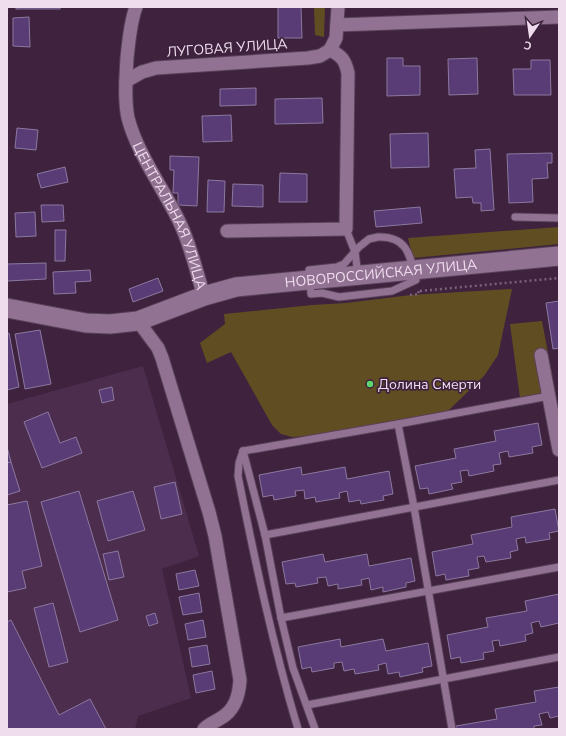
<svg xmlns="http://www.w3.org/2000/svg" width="566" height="736" font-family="'Nunito Sans',sans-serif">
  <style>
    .built { fill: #4d2d4e }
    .green { fill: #604e22 }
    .building { fill: #593b75; stroke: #8b799f }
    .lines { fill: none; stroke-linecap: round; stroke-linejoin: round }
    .lane-casing { stroke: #594159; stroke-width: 9 }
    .street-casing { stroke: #594159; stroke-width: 15 }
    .secondary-casing { stroke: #594159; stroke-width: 21 }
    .path { stroke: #7a617a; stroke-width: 2.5; stroke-dasharray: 2 3; stroke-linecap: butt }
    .lane { stroke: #927292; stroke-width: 7 }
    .street { stroke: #927292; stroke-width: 13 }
    .secondary { stroke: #927292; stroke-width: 19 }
    .poi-dot { fill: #5cd56d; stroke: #3e223e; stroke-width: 1.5 }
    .labels { text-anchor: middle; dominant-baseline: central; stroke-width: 3.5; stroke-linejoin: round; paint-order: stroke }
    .street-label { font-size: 14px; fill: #efddee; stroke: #3e223e }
    .poi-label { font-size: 14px; fill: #efddee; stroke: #3e223e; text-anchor: start }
  </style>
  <rect width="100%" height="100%" fill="#3e223e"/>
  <path class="built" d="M143,366L199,556L162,569L191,698L138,716L135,729H7V404Z"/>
  <g class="green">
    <path d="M314,7H325L324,37L315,35Z"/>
    <path d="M559,227V244L413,258L408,238Z"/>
    <path d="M512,289L498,355L484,376L447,412L327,435L292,437L281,434L272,425L231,352L207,363L200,343L225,324L224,314L312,305L346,303L411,295Z"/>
    <path d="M542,321L555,390L520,398L510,324Z"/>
  </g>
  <g class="building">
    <rect x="16" y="7" width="44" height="2"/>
    <path d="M278,7H301L302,38H278Z"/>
    <path d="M29,17L30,47L13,46V18Z"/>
    <path d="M387,58H403V66H420V95L387,96Z"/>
    <path d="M477,58L478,94L449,95L448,59Z"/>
    <path d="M531,60H550L551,95H514L513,69H531Z"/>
    <path d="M256,88V105L220,106V89Z"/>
    <path d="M322,98L323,123L275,124V99Z"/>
    <path d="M231,115L232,141L203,142L202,116Z"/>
    <path d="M17,128L38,130L36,150L15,148Z"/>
    <path d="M428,133L429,167L391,168L390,134Z"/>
    <path d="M490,149L494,210L481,211V203H473L472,197L456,198L454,169L476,168L475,150Z"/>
    <path d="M552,153V163H547L548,178L532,179L533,202L509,203L507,154Z"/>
    <path d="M170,156L199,157L197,206L178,205V193H173L174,170H170Z"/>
    <path d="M65,167L68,182L41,188L37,174Z"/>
    <path d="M280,173L307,174V202H279Z"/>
    <path d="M208,180L225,181L224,212H207Z"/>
    <path d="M233,184L263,185V207L232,206Z"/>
    <path d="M41,205H63L64,221L42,222Z"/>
    <path d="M420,207L422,223L376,227L374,211Z"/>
    <path d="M35,212L36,236L16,237L15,213Z"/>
    <path d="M55,230H66L65,261H55Z"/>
    <path d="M46,263V279L7,281V264Z"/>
    <path d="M90,270L91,281L75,282L76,293L54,294L53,272Z"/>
    <path d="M158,278L163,291L133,302L129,289Z"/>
    <path d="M559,301V348L553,349L546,303Z"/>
    <path d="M40,330L51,384L25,389L15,334Z"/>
    <path d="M9,333L19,387L7,390V334Z"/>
    <path d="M112,387L114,400L102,403L99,390Z"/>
    <path d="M48,412L60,443L76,437L82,453L42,468L24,422Z"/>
    <path d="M538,423L542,445L532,447L533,453L509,457L508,451L499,453L501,464L493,465L494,471L469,476L468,470L460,471L462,482L451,484L453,489L429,494L428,488L420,489L415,466L456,458L454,449L496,441L494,431Z"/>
    <path d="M7,447L11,462L7,463Z"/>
    <path d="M11,462L20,491L7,495V463Z"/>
    <path d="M301,467L302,475L345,467L347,479L389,471L393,494L383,496L384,500L361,504L360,500L349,502L347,491L339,493L340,498L316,502L315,497L305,499L304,490L295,491L296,496L274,500L273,495L263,497L259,475Z"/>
    <path d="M175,482L182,514L161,519L154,487Z"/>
    <path d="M79,491L118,620L80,632L41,502Z"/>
    <path d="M133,491L145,530L108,541L97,501Z"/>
    <path d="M27,501L42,566L22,571L26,588L7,592V505Z"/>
    <path d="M555,509L559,531L549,533L550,539L526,543L525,537L516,539L518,550L510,552L511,558L486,562L484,556L477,557L479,568L468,570L469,576L446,580L445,574L436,576L432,552L473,544L471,535L512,527L511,517Z"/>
    <path d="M118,551L124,577L109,580L103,554Z"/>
    <path d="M323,554L325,562L367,554L369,566L411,558L415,581L406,583V587L383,592V587L371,590L369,578L361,580L362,585L338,589V584L328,586L326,577L317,578L318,583L296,587L295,583L286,584L282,562Z"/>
    <path d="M195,570L199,586L179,590L176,574Z"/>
    <path d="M199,593L202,612L183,615L179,597Z"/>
    <path d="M559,594V623L541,627L539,621L531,623L533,633L525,635L526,641L500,646L499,640L492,641L494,651L483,653L484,659L461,663L460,657L451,659L447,635L488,627L486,618L527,611L525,601Z"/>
    <path d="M53,603L68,662L49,667L34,608Z"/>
    <path d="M155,613L158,623L149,626L146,616Z"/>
    <path d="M11,620L59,715L90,699L106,729H7V622Z"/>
    <path d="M203,620L206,637L188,640L185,624Z"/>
    <path d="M340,639L341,647L383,639L386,651L428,643L432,666L422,668L423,672L400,677L399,672L388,674L386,663L378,665L379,670L355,674L354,669L344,671L342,662L334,663V668L312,672L311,667L302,669L298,647Z"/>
    <path d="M207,645L210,664L192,667L189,648Z"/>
    <path d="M212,671L215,689L196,693L193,675Z"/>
    <path d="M559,687V716L550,718L548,712L539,714L542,725L534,726V729H456V726L497,719L495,709L536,702L534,691Z"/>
  </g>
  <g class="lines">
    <g class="lane-casing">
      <g id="lane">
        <path d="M515,217L559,218"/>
        <path d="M346,229L355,252L358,275"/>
        <path d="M378,237C408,236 410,256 416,280L392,291L339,297L322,293L311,294L309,270L337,267L344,264L359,247L369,239Z"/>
        <path d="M398,424L414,507L452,729"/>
        <path d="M243,451L398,424L549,396"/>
        <path d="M243,451L265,535L281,618L293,668L315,729"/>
        <path d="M243,451L239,463L238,476C255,561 273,646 298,729"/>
        <path d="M265,535L559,480"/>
        <path d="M281,618L559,567"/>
        <path d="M307,705L559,657"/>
      </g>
    </g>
    <g class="street-casing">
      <g id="street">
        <path id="s1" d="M136,7C130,23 129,41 127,58C126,77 124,99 128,118C137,153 163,188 179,221C191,245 196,271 204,296"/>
        <path d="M337,25L559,17"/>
        <path d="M126,81L142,72L156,68L308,58L320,56L330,50"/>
        <path d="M227,231L346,229L348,73C345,60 342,56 330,50L336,38L338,7"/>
        <path d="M138,321L158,348L162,358L209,512L215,536L240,680C239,696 235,710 221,718C215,722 209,724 204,729"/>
        <path d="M541,355L559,450"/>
      </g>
    </g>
    <g class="secondary-casing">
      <g id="secondary">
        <path id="s2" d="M7,308L86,323L110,324L138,321L204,296L236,287L559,256"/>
      </g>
    </g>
    <g class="path">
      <path d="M420,291L559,278"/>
      <path d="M410,295L419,294L418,290"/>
    </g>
    <use href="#lane" class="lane"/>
    <use href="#street" class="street"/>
    <use href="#secondary" class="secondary"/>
  </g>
  <circle class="poi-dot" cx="370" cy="384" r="4"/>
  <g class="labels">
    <g class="street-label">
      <text transform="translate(227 48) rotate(-4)">ЛУГОВАЯ УЛИЦА</text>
      <text stroke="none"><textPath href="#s1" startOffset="219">ЦЕНТРАЛЬНАЯ УЛИЦА</textPath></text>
      <text stroke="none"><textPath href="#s2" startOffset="382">НОВОРОССИЙСКАЯ УЛИЦА</textPath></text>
    </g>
    <g class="poi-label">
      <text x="378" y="384">Долина Смерти</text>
    </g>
  </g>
  <rect width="566" height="736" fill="none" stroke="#efddee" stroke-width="16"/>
  <g transform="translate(530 36) rotate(193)" stroke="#3e223e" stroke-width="3" paint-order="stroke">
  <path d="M0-3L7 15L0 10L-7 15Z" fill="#efddee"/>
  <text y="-6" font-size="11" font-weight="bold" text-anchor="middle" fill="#efddee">С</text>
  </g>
</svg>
